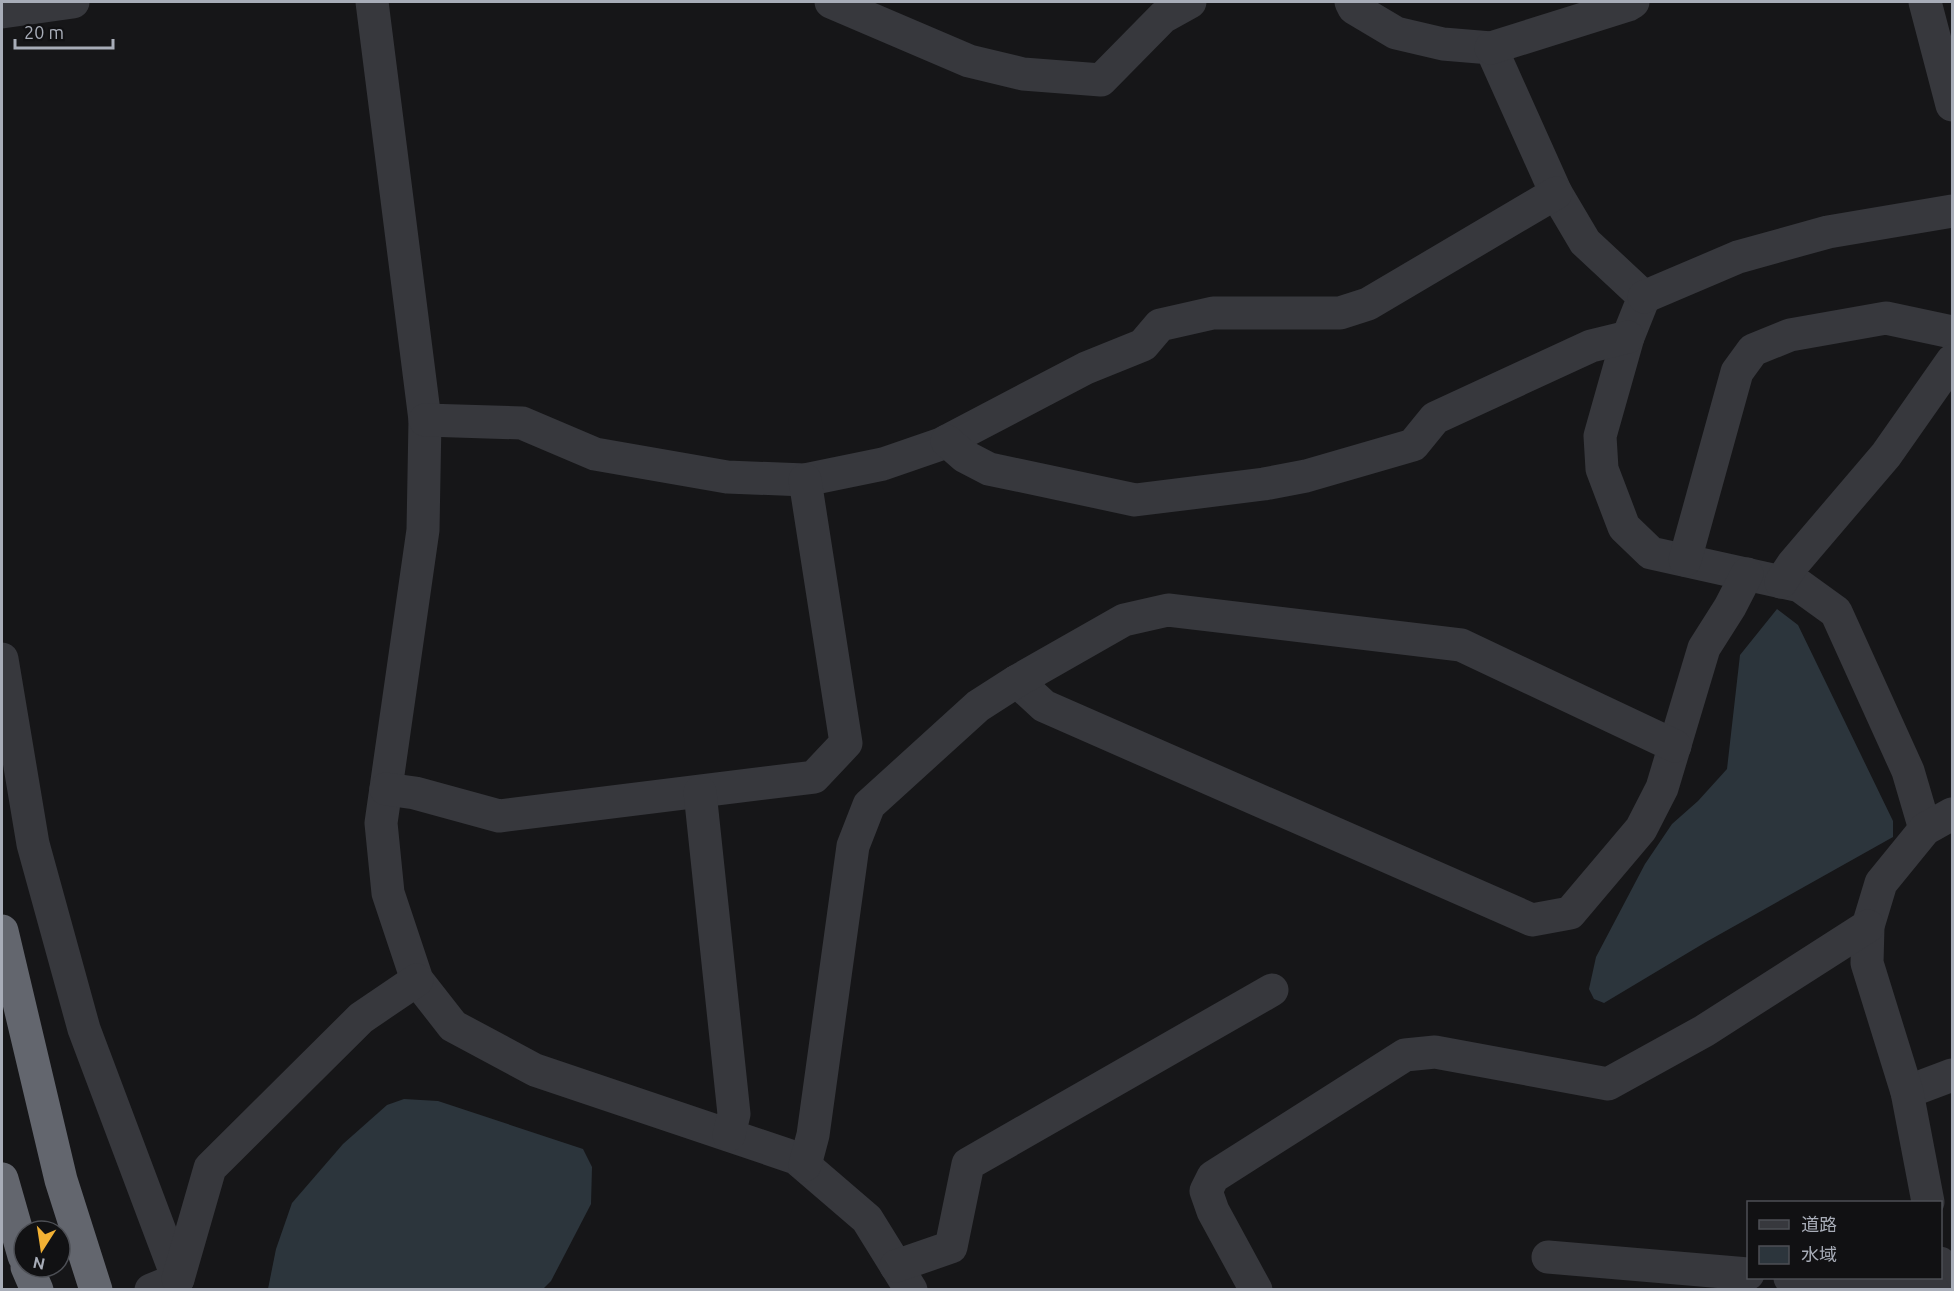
<svg xmlns="http://www.w3.org/2000/svg" width="1954" height="1291" font-family="Ubuntu,'Noto Sans JP',sans-serif">
  <style>
    .water { fill: #2c353c }
    .lines { fill: none; stroke-linecap: round; stroke-linejoin: round }
    .minor { stroke: #37383d; stroke-width: 33 }
    .highway { stroke: #63666e; stroke-width: 33 }
  </style>
  <rect width="100%" height="100%" fill="#161618"/>
  <g class="water">
    <path d="M1777,609L1798,625L1893,821V837L1706,942L1604,1003L1594,999L1589,989L1596,957L1645,864L1672,824L1698,801L1727,769L1740,655Z"/>
    <path d="M404,1099L438,1101L583,1149L592,1167L591,1204L551,1281L543,1289H268L276,1249L292,1203L343,1144L387,1105Z"/>
  </g>
  <g class="lines">
    <g class="minor">
      <path d="M372,2L425,420L423,530L381,823L388,893L417,980L453,1026L535,1070L796,1158L867,1219L911,1290"/>
      <path d="M831,2L969,61L1023,74L1101,80L1163,17L1190,2"/>
      <path d="M1351,2L1354,8L1396,33L1443,44L1491,48L1556,193L1585,242L1644,297L1628,337L1600,436L1602,469L1624,527L1651,553L1800,586L1836,612L1908,771L1925,829"/>
      <path d="M1925,2L1952,105"/>
      <path d="M2,12L73,2"/>
      <path d="M1491,48L1628,5L1633,2"/>
      <path d="M1644,297L1738,257L1828,232L1952,211"/>
      <path d="M425,420L522,423L595,454L727,477L805,480L883,464L941,444L1086,368L1143,345L1160,325L1213,313H1340L1368,304L1556,193"/>
      <path d="M947,441L964,456L989,469L1135,500L1264,484L1306,476L1413,445L1435,418L1591,346L1628,337"/>
      <path d="M1685,560L1737,372L1753,350L1790,335L1886,318L1952,332"/>
      <path d="M1781,582L1793,564L1886,455L1952,361"/>
      <path d="M2,659L33,844L84,1029L178,1279L151,1290"/>
      <path d="M1017,681L1044,706L1532,920L1570,913L1641,829L1662,788L1704,648L1730,607L1747,574"/>
      <path d="M386,789L415,793L499,816L814,777L846,743L805,480"/>
      <path d="M700,792L734,1114L729,1135"/>
      <path d="M1907,1092L1952,1075"/>
      <path d="M805,1165L813,1135L853,846L869,805L978,706L1017,681L1124,620L1168,610L1461,645L1675,746"/>
      <path d="M1928,1202L1907,1092L1867,963L1868,926L1881,883L1925,829L1952,814"/>
      <path d="M1548,1257L1748,1274"/>
      <path d="M1940,1263L1947,1290"/>
      <path d="M896,1266L951,1247L968,1164L1272,990"/>
      <path d="M1790,1278L1933,1290"/>
      <path d="M178,1279L210,1168L361,1018L417,980"/>
      <path d="M1256,1290L1213,1211L1206,1191L1213,1177L1405,1055L1435,1052L1608,1084L1704,1031L1868,926"/>
    </g>
    <g class="highway">
      <path d="M2,931L61,1180L96,1290"/>
      <path d="M2,1179L24,1256"/>
      <path d="M27,1267L37,1290"/>
    </g>
  </g>
  <rect width="1954" height="1291" fill="none" stroke="#a8adb8" stroke-width="6"/>
  <rect x="1747" y="1201" width="195" height="78" fill="#111113" stroke="#4d4f55" stroke-width="1.5"/>
  <rect x="1759" y="1220" width="30" height="9" fill="#37383d" stroke="#4d4f55" stroke-width="1.5"/>
  <text x="1801" y="1231" font-size="18" fill="#a8adb8">道路</text>
  <rect x="1759" y="1246" width="30" height="18" fill="#2c353c" stroke="#4d4f55" stroke-width="1.5"/>
  <text x="1801" y="1261" font-size="18" fill="#a8adb8">水域</text>
  <g transform="translate(42 1249) rotate(192)"><circle r="28" fill="#111113" stroke="#4d4f55" stroke-width="1.5"/>
  <path d="M0-4.5L10 22L0 15L-10 22Z" fill="#f2b134"/>
  <text y="-9" font-size="16" font-weight="bold" text-anchor="middle" fill="#a8adb8">N</text>
  </g>
  <path d="M15 39v9h98v-9" fill="none" stroke="#a8adb8" stroke-width="3"/>
  <text x="24" y="39" font-size="18" fill="#a8adb8" stroke="#111113" stroke-width="4.5" paint-order="stroke">20 m</text>
</svg>
